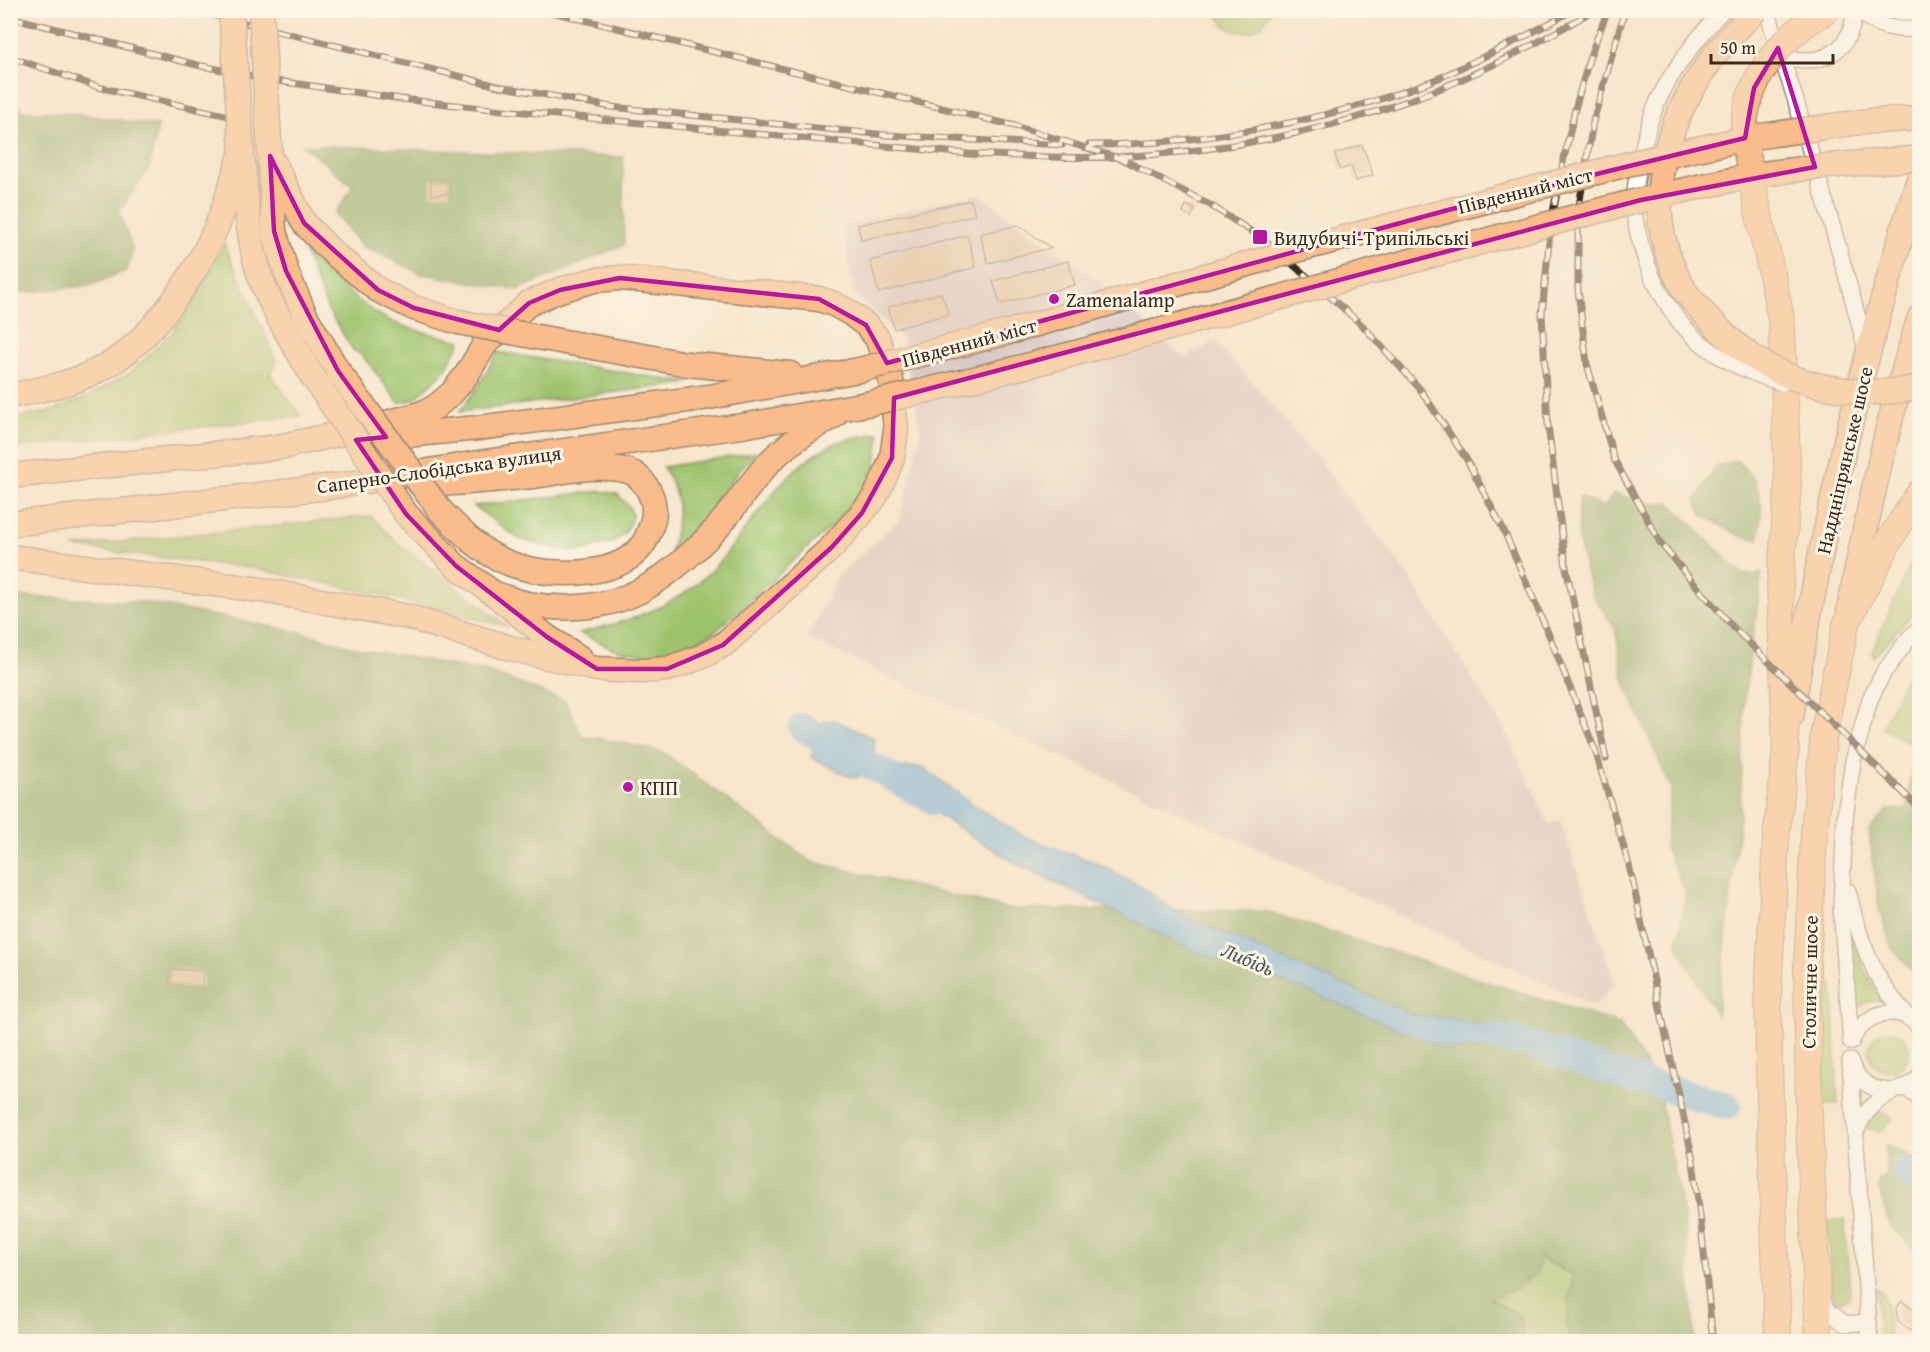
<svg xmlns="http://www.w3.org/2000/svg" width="1930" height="1352" font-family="'Gentium Book Plus',serif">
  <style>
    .industrial { fill: #d1bfbf }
    .green { fill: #9dc26c; stroke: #6c7645; stroke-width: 1.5 }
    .forest { fill: #7ea860; stroke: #5c693f; stroke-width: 1.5 }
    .water { fill: #6aaedf; stroke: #526c7e; stroke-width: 1.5 }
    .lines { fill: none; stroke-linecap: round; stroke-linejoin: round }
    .river { stroke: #6aaedf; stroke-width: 28 }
    .building { fill: #deb994 }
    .minor-casing { stroke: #998875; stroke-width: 18 }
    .primary-casing { stroke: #998875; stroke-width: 27 }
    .trunk-casing { stroke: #998875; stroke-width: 28 }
    .minor { stroke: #fff; stroke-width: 15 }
    .primary { stroke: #f9bc8a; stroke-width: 24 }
    .trunk { stroke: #f9bc8a; stroke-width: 26 }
    .rail-casing { stroke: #3b2a1e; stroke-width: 7 }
    .rail { stroke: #fcf5e5; stroke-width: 4.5; stroke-dasharray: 14; stroke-linecap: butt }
    .minor-bridge-casing { stroke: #998875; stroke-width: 18; stroke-linecap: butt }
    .primary-bridge-casing { stroke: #998875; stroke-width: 27; stroke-linecap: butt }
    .trunk-bridge-casing { stroke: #998875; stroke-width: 28; stroke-linecap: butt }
    .minor-bridge { stroke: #fff; stroke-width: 15 }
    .primary-bridge { stroke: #f9bc8a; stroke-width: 24 }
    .trunk-bridge { stroke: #f9bc8a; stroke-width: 26 }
    .marked { fill: none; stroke: #b5179e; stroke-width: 4.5; stroke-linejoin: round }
    .poi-dot { fill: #b5179e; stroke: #fcf5e5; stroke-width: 2 }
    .labels { text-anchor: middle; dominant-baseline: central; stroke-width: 6; stroke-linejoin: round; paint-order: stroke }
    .street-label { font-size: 20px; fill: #3b2a1e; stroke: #fcf5e5 }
    .poi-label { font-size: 20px; fill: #3b2a1e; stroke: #fcf5e5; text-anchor: start }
    .water-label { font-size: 21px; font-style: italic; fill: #4b5862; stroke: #fcf5e5 }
  </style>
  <rect width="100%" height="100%" fill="#fcf5e5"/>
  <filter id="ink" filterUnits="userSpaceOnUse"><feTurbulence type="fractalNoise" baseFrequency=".0167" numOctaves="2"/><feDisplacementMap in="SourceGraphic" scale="12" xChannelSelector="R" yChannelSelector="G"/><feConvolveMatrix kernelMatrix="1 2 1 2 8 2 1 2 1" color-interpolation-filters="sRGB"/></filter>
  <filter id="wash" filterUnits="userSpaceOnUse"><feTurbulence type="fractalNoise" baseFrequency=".008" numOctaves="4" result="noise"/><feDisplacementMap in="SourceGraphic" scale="24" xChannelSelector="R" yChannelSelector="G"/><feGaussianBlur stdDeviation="1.35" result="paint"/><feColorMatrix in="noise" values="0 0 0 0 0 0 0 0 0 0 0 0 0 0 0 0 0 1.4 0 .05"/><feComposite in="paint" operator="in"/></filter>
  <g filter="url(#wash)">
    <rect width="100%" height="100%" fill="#f7e6cc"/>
    <path class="industrial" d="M979,194L1097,280L1184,358L1216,341L1317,457L1405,571L1504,729L1549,824L1560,820L1615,983L1594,1006L807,638L839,574L900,520L921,432L902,338L853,293L844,225Z"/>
    <g class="green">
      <path d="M1216,11V10L1271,11C1260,39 1226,40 1216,11Z"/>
      <path d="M224,244L277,362L270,374L301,416L11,448V419L55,410L91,395L128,374L172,333L195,297Z"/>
      <path d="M304,252C330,277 368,314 403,326C422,333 442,336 461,341L445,370L415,399L399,403L362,355L353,350L328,310Z"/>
      <path d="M498,352L689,383L459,412L477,388Z"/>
      <path d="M879,433V443L875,468L859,497L836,522L716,631L688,647L654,656L619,651L580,633C620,623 661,612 694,586C744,547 768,478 826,448C842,439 861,436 879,433Z"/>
      <path d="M758,452L741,468L706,515L670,554C676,533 681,510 674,489C671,481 667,474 663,467Z"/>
      <path d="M601,491L617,494L630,508L632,517L626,532L613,542L579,551L561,550L519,539L474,506Z"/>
      <path d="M371,516L395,541L509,627L383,595L251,568L73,547Z"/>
      <path d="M1919,543V607L1874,656L1872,652Z"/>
      <path d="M1908,671L1919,672V749L1882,728Z"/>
      <path d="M1847,916C1856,947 1864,975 1883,1001C1872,1000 1864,1002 1856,1010Z"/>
      <path d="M1833,984L1838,1104L1823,1105L1817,985Z"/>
      <circle cx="1889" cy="1051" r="20"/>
      <path d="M1877,1111L1887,1114L1893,1120L1879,1132L1866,1128L1871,1117Z"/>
      <path d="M1844,1219L1850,1292L1848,1298L1842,1301L1836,1300L1832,1292L1826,1221Z"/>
      <path d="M1538,1257L1573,1275L1566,1326L1571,1341H1524L1520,1316L1489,1299L1516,1288Z"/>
      <path d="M1876,1287C1891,1299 1888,1323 1889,1341H1879Z"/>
    </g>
    <g class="forest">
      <path d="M11,93L22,111L70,113L158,126L149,168L119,212L133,250L127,270L92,285L11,294Z"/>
      <path d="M302,145L623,157L624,245L517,290L422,274L362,246L335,214L353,186Z"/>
      <path d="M1736,460L1755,480L1762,507L1759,540L1740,536L1702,515L1696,499L1716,467Z"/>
      <path d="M1614,493L1650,504L1669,502L1742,574H1762L1745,693L1740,817L1717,1016L1677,945L1686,892L1665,848L1671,788L1624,681L1615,627L1592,595L1578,540L1579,496L1604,508Z"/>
      <path d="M11,596L143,602L300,632L350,646L488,672L566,701L582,737L599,738L663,752L810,861L1008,909L1265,911L1620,1024L1657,1082L1685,1222L1695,1341H1571L1566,1326L1573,1275L1539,1257L1537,1273L1516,1288L1490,1299L1520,1316L1524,1341L11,1342Z"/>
      <path d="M1914,747L1920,749L1919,978L1892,948L1879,908L1869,830L1888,810L1907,809Z"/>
      <path d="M1885,1144L1919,1160V1254L1889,1225L1878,1184L1887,1175Z"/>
    </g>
    <g class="water">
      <path d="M834,720L874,738C876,756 873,767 857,778L845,775L811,757L824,721Z"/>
      <path d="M900,767H923L972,804L1025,837L1097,863L1140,886L1180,914L1320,975L1414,1015L1455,1019L1496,1031L1530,1039L1523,1050L1446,1049L1305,990L1197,952L1015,863L902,792Z"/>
    </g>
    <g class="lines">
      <g class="river">
        <path d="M802,727L934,801"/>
        <path d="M1490,1036L1522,1042L1613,1073L1727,1106"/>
        <path d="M1906,1170L1920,1181"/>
      </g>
    </g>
    <g id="blocks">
      <g class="building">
        <path d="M1362,145L1373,175L1356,181L1351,166L1340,170L1335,154Z"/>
        <path d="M431,179H449L450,194L431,195Z"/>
        <path d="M971,200L975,215L861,240L858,225Z"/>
        <path d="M1186,205L1195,209L1191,217L1183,213Z"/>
        <path d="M1018,225L1051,248L988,263L980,234Z"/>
        <path d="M967,235L976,267L879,293L870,261Z"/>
        <path d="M1068,261L1075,285L1000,304L993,281Z"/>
        <path d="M941,293L949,314L894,329L888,307Z"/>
        <path d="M627,779L635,782L629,796L621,792Z"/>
        <path d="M170,969L203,971L202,988L169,985Z"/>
        <path d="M1902,1301L1920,1315V1338L1898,1321L1896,1308Z"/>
      </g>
    </g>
  </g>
  <g filter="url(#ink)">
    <use href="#blocks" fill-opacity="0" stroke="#998875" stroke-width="1.5"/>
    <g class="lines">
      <g class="minor-casing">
        <g id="minor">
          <path d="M1768,10C1774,40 1786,69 1795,98C1819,182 1845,265 1866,350"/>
          <path d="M1859,10C1875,27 1898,32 1920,28"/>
          <path d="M1781,55C1820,69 1851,53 1855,10"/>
          <path d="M1653,279C1645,259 1638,239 1635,218C1632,200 1636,180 1640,163C1643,146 1647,129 1653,113C1667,75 1695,40 1723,10"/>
          <path d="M1848,891C1855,922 1864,952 1880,980C1888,994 1899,1006 1909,1018"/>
          <path d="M1851,1042L1841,907L1845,817L1853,761L1870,699L1884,672L1909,638L1920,627"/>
          <path d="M1851,1042C1864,1013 1897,1001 1920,1028"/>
          <path d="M1850,1061L1870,1342"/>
          <path d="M1852,1065C1859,1084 1875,1091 1894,1091"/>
          <path d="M1906,1088L1920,1099"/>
          <path d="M1856,1132C1863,1113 1876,1099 1895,1091C1905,1087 1912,1085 1920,1076"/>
          <path d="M1821,1298L1827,1310L1845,1324L1869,1322"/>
        </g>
      </g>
      <g class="primary-casing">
        <g id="primary">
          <path d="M270,156L274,231L286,271L305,315L338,371"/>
          <path d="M243,163C246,201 248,242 261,279C273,312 294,343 311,374"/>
          <path d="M274,163L304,223L333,253L378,290L414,308"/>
          <path d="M548,339L687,364L790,374"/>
          <path d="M10,396C43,389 77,383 106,366C153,340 199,270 219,221C228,198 234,175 242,152"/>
          <path d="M374,438L478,428L709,397L859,370"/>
          <path d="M10,476L288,446"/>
          <path d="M420,484C458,484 495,480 533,476C563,472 598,463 628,471C643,476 654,495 654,511C654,520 651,528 647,537C628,580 549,578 511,564C482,554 460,531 439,509"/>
          <path d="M406,514L456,566L493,593L547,637L580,658"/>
          <path d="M10,524L336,486L478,463L742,426L867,404"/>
          <path d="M10,557L261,590L409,617L510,648L597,669L641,671L667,669L701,657L723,645L782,593L832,547L862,513L875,497L885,476L892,458L896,430L891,380L884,357L877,338L866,325L850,313L834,304L819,299L620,278L594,280L560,290L529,303L485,344L467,374L452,393L434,408L420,414L367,428L273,448"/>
          <path d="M493,593C505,597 517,602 528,604C564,611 607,608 640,591C666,577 696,550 717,528C734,509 748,486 765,467C784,445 809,430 834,416"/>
          <path d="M1849,610C1868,511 1889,413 1920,317"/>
          <path d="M1791,716C1821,533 1863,352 1920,176"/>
        </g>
      </g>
      <g class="trunk-casing">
        <g id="trunk">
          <path d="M1778,1342L1769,1066L1768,995L1776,839L1786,748L1780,586L1788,488L1782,326"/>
          <path d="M1819,1342L1809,1119L1807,965L1814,834L1824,731L1846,624L1890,539L1920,492"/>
        </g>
      </g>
      <use href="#minor" class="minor"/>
      <use href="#primary" class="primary"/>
      <use href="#trunk" class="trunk"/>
      <g class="rail-casing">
        <g id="rail">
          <path d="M193,10L498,86L611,107L886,135L1062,145"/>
          <path d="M544,10L1015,126L1122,159L1210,205L1260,237L1310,279L1363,326L1420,389L1467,460L1504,531L1549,635L1595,750L1629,865L1693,1160L1701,1224L1713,1342"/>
          <path d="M1625,10L1593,122L1578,212V290L1587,364L1614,459L1661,544L1692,581L1734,628L1920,809"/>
          <path d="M10,17L197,65L278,81L401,99L492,109L969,154C1017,156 1067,159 1115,157C1225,152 1337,130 1439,89C1493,67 1544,40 1594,10"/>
          <path d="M10,57L98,87L229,116"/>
          <path d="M1089,145C1199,145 1331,121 1434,80C1448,75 1461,67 1475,61C1508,45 1541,29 1573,10"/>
          <path d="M1606,759L1566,567L1548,425L1542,314L1551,222L1564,158L1575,109L1590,56L1608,10"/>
        </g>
      </g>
      <use href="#rail" class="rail"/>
      <g class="minor-bridge-casing">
        <path id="minor-bridge" d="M1653,279C1662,295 1671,313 1683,326C1709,355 1745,372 1782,383"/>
      </g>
      <g class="primary-bridge-casing">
        <g id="primary-bridge">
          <path d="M231,10L242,152"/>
          <path d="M261,10L270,156"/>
          <path d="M1757,10C1679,79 1625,193 1685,291C1692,301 1701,310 1709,319C1727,338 1745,354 1769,367C1813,390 1870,398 1920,387"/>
          <path d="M414,308L458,322L548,339"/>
          <path d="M859,370L1005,333L1297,250L1632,163L1753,137L1861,122L1920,118"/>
          <path d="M338,371L439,509"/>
          <path d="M311,374L406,514"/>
          <path d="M867,404C1060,361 1250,305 1440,253C1545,225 1650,195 1757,175C1811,166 1865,163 1920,158"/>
        </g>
      </g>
      <g class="trunk-bridge-casing">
        <path id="trunk-bridge" d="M1782,326C1774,275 1759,225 1751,173C1748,158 1743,139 1744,124C1750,73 1784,34 1828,10"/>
      </g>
      <use href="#minor-bridge" class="minor-bridge"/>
      <use href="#primary-bridge" class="primary-bridge"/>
      <use href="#trunk-bridge" class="trunk-bridge"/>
    </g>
  </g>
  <path d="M0 0H1930V1352H0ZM1778,48L1815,167L1641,200L894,398L892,458L862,513L832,547L723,645L667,669H597L547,637L456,566L406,514L356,440L386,437L338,371L286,271L274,231L270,156L304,223L378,290L414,308L499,330L529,303L560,290L620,278L819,299L866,325L887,363L1448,210L1745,138L1754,88Z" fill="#f7e6cc" fill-opacity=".55" fill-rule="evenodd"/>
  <path class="marked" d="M1778,48L1815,167L1641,200L894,398L892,458L862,513L832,547L723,645L667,669H597L547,637L456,566L406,514L356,440L386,437L338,371L286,271L274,231L270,156L304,223L378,290L414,308L499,330L529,303L560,290L620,278L819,299L866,325L887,363L1448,210L1745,138L1754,88Z"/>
  <g class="poi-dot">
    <rect x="1252" y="229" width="16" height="16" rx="3"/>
    <circle cx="1054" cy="299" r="6"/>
    <circle cx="628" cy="787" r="6"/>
  </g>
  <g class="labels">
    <g class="street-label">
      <text transform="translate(1525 190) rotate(-14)">Південний міст</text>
      <text transform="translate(969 342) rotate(-15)">Південний міст</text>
      <text transform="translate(1844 460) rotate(-77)">Наддніпрянське шосе</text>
      <text transform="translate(439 469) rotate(-8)">Саперно-Слобідська вулиця</text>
      <text transform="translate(1809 982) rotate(-89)">Столичне шосе</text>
    </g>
    <g class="poi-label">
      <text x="1274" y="237">Видубичі-Трипільські</text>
      <text x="1066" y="299">Zamenalamp</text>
      <text x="640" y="787">КПП</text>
    </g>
    <g class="water-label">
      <text transform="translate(1248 959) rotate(23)">Либідь</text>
    </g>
  </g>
  <rect width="1930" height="1352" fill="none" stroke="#fcf5e5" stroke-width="36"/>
  <path d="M1711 54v9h122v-9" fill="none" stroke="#3b2a1e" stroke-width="3"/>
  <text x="1720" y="54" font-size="18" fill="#3b2a1e" stroke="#fcf5e5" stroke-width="4.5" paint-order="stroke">50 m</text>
</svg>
